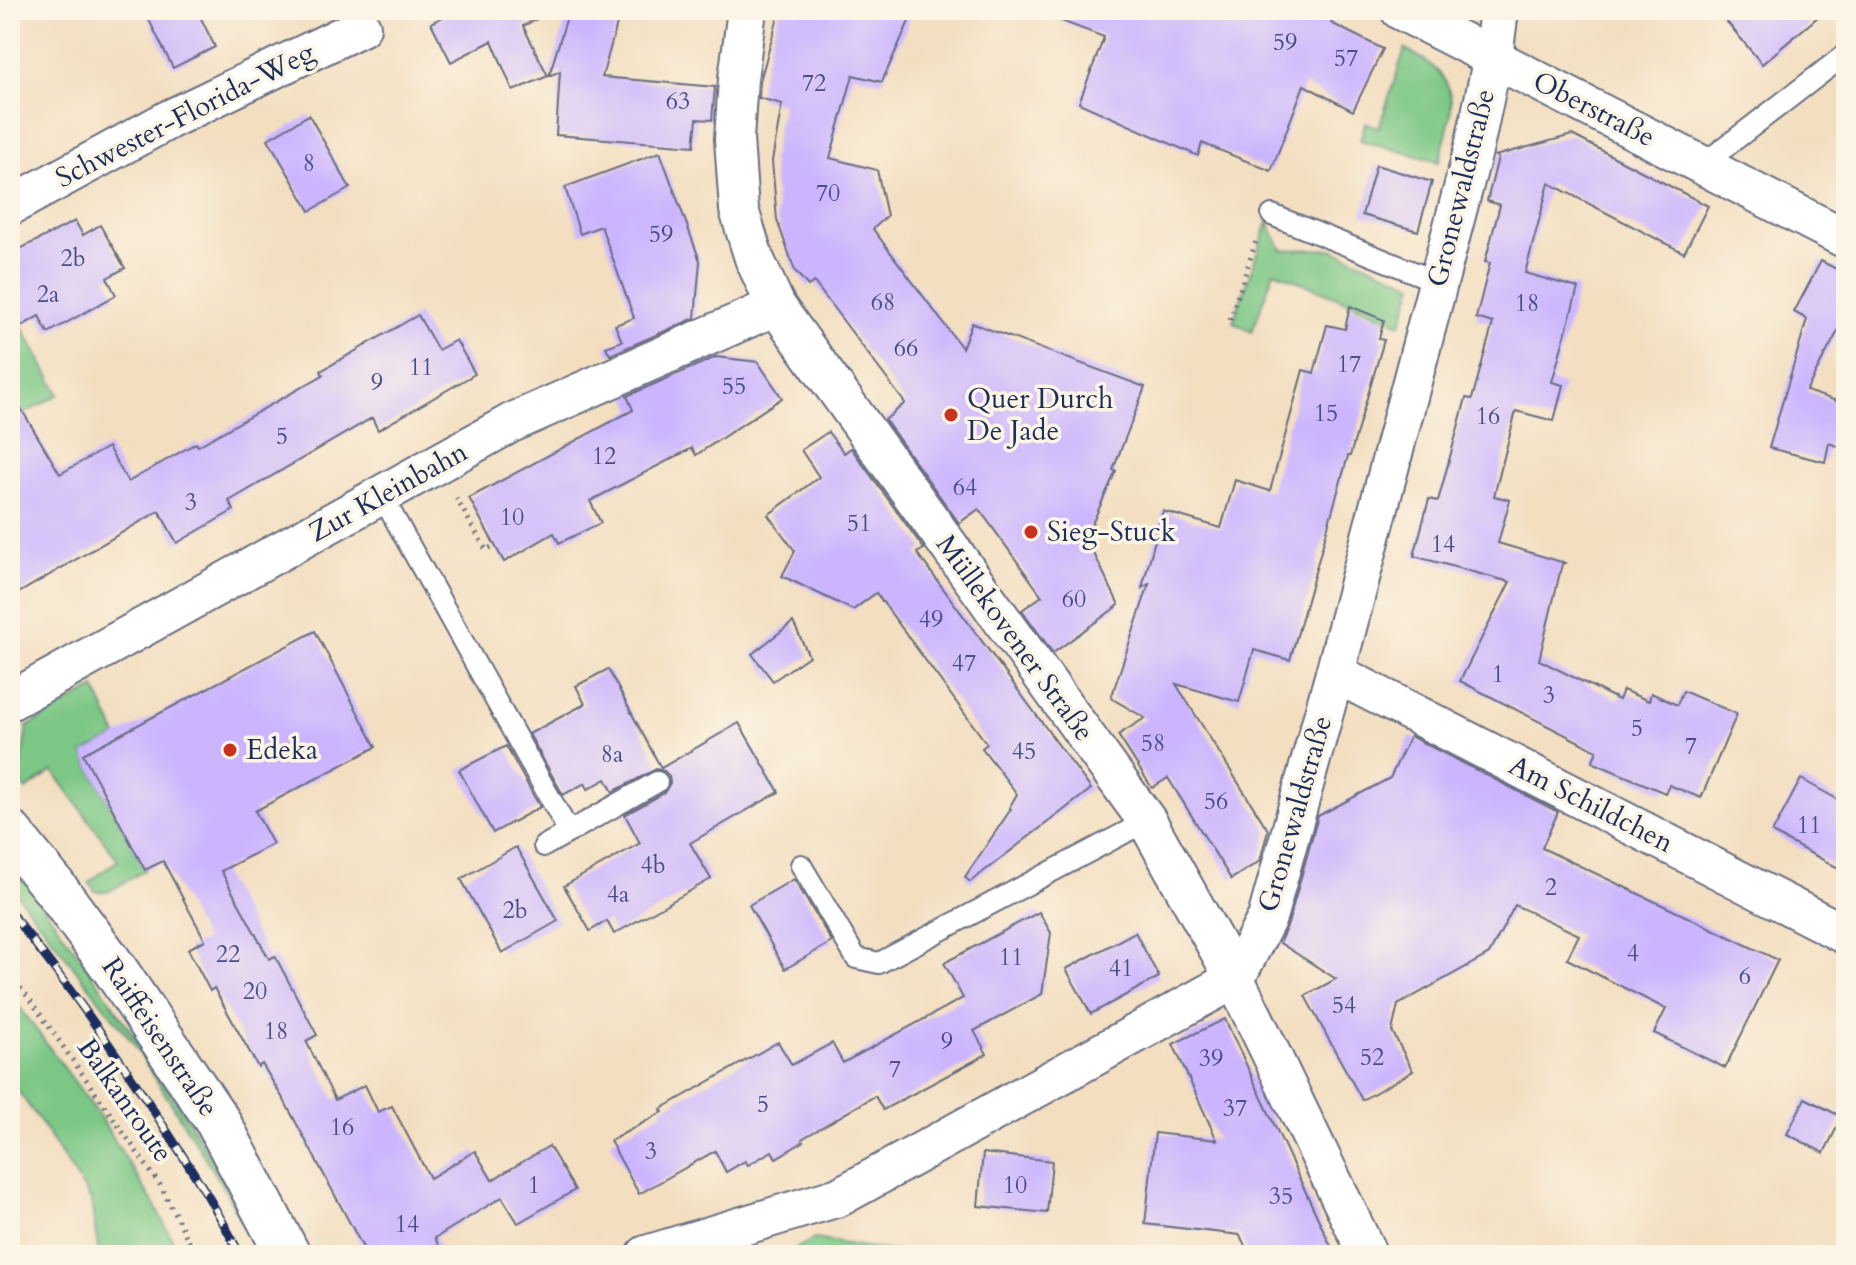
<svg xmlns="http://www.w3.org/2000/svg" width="1856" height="1265" font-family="Cardo,serif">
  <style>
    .green { fill: #7bc785; stroke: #4b7b72; stroke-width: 2 }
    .building { fill: #ccb5fe }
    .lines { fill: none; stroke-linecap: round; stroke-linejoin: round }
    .lane-casing { stroke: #676c80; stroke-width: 24 }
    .street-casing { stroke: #676c80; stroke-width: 42 }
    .secondary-casing { stroke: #676c80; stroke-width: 48 }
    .path { stroke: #676c80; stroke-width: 5; stroke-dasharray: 2 6; stroke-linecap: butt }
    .lane { stroke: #fff; stroke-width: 20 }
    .street { stroke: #fff; stroke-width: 38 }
    .secondary { stroke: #fff; stroke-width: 44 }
    .rail-casing { stroke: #1b2f5e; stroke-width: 9 }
    .rail { stroke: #fcf5e5; stroke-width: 6; stroke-dasharray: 18; stroke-linecap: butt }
    .poi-dot { fill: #c8321e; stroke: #fcf5e5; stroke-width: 3 }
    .labels { text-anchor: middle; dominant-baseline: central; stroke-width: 7; stroke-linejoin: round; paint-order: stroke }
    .number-label { font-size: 24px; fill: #475086 }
    .street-label { font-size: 28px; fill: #1b2f5e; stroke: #fcf5e5 }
    .poi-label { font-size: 28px; fill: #1b2f5e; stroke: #fcf5e5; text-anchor: start }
  </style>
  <rect width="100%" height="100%" fill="#fcf5e5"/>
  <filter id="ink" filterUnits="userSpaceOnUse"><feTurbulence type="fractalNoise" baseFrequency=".0125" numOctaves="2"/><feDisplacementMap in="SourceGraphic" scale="16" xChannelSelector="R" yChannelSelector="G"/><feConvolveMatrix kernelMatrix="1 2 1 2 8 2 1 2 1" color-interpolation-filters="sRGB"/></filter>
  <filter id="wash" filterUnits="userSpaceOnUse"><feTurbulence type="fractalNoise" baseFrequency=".006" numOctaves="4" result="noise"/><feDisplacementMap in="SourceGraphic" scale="32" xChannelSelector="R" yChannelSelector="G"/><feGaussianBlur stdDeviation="1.8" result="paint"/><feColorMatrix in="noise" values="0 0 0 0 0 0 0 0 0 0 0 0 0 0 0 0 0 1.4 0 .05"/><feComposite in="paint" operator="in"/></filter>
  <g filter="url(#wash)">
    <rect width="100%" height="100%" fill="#f3dec0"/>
    <g class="green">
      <path d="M1405,49C1466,80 1454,106 1439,162L1360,140L1365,123L1379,127Z"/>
      <path d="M1268,222L1282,250L1332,249L1414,284L1401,324L1274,271L1252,332L1233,322Z"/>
      <path d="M14,312L59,394L10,422V315Z"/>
      <path d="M95,688L117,736L83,754L145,870L108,892L95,891L89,882L118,860L53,771L26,790L19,780L27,727Z"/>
      <path d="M10,861C104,987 192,1116 265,1255H258L225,1190L134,1044L10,885Z"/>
      <path d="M10,994L98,1114L154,1204L180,1255H99L91,1200L39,1120L10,1080Z"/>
      <path d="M814,1239H815L916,1255H784Z"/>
    </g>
    <g id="blocks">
      <g class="building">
        <path d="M144,10H197L215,47L173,68Z"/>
        <path d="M456,10H554L523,26L548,76L513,91L492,41L451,62L431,23Z"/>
        <path d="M569,10H621L602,77L715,87L712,120L697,119L694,146L556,135L560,71L549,76Z"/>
        <path d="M780,10H914L882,82L853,75L830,158L877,170L887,216L873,229L962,348L972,323L1145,387L1113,470L1116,471L1086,537L1119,605L1053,653L1022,610L1042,596L979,509L959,523L885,420L905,403L814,282L808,286L795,271L777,220L772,161L782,104L759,98L760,81Z"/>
        <path d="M1041,10H1336L1331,23L1383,49L1353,111L1304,85L1271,171L1202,143L1198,156L1079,103L1104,37L1040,13Z"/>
        <path d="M1717,10H1826L1762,64Z"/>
        <path d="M309,115L350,188L310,211L268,139Z"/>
        <path d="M1572,135L1708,206L1684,253L1549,183L1525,273L1578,288L1552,382L1563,385L1554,421L1516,411L1494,496L1510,500L1498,543L1565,563L1562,564L1539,660L1619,700L1623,690L1649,701L1651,693L1677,705L1683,691L1737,714L1701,798L1669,785L1665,793L1592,762L1597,751L1460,681L1510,582L1414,556L1429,499L1438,501L1466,398L1472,399L1493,323L1476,318L1490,263L1485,262L1500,205L1487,201L1498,158L1495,156Z"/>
        <path d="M660,152L700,261L695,318L610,355L606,347L622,341L615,325L634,318L601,226L580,234L565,187Z"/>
        <path d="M1376,165L1432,182L1418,231L1362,215Z"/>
        <path d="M75,221L83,235L100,225L125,268L107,278L116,295L48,333L39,316L22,326L10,305V254Z"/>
        <path d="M1821,261L1846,274V316L1806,391L1846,404V449L1829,443L1825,462L1769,448L1807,319L1794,312Z"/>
        <path d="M1350,306L1384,320L1379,339L1384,340L1350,456H1348L1290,660L1254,650L1239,702L1176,684L1268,830L1260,861L1231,879L1168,778L1152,788L1118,735L1145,718L1111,698L1149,584L1142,588L1163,511L1221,528L1235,480L1270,491L1303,370L1314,373L1327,325L1345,329Z"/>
        <path d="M418,315L438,350L456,340L475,374L378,430L372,418L229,501L234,510L177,543L159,511L10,598V390L60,474L108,447L128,482L196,443L198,446L323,375L321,371Z"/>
        <path d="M716,357L758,362L782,398L696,455L692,448L590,501L601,523L559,543L554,533L504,562L469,498L633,410L627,396Z"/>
        <path d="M828,432L844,453L851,448L924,549L917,553L1091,789L970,882L965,877L1011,809L1009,808L1017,794L982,748L987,744L876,593L853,610L782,576L795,551L768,515L819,477L801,450Z"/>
        <path d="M793,622L809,656L773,681L752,654Z"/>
        <path d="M315,631L376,747L255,811L273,844L221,871L269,959L275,956L317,1035L306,1041L335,1100L365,1085L378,1112L392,1106L430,1178L475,1151L492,1180L549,1146L575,1190L518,1223L502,1197L435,1238L444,1255H367L285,1102L262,1064L258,1067L214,988L210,991L188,949L205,940L163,861L145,870L83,754Z"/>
        <path d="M608,669L661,768L739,723L779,792L690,843L711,879L614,934L607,921L590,931L564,886L640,843L625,815L664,793L670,783L669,776L664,771L656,769L613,792L606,779L588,789L585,783L563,795L529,734L585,704L576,686Z"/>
        <path d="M1410,736L1558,812L1542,848L1778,960L1725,1068L1654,1033L1666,1009L1567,959L1579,935L1515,905L1489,954L1398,1005L1392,1031L1413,1071L1362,1100L1305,996L1336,979L1280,943L1281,939L1288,924L1318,816L1390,778Z"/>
        <path d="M506,746L540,807L493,833L459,770Z"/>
        <path d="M1801,779L1846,804V872L1772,833Z"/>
        <path d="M516,847L558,921L502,953L461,879Z"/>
        <path d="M794,879L832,942L785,969L749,905Z"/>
        <path d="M1039,912L1051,933L1042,994L974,1031L987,1054L883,1110L875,1096L802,1139L803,1142L776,1158L772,1151L748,1165L745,1161L726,1172L715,1151L639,1194L610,1141L663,1112L661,1109L778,1042L792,1065L832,1043L843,1063L963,998L944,963Z"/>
        <path d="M1135,932L1159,977L1091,1014L1066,969Z"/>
        <path d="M1225,1019L1315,1212L1335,1255H1249L1240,1235L1145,1224L1155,1133L1217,1140L1173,1044Z"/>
        <path d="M1805,1098L1842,1117L1824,1153L1787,1134Z"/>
        <path d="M983,1153L1052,1161L1047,1213L978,1206Z"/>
      </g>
    </g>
  </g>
  <g filter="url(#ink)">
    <use href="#blocks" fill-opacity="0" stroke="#676c80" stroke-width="2"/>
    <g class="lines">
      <g class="lane-casing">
        <g id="lane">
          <path d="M1702,165L1846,54"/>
          <path d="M1272,215L1438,282"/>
          <path d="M382,496L569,832L544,846"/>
          <path d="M569,832L657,782"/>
          <path d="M801,865L856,958L879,963L1147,821"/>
        </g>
      </g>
      <g class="street-casing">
        <g id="street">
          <path d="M747,10L738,79L734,139L739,210L754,258L776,306L1147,821L1235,979L1368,1255"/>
          <path d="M1400,10L1846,239"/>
          <path d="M10,206L170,119L361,27"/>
          <path d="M1335,673L1846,935"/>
          <path d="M10,701L511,423L776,306"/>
          <path d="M646,1255L839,1197L1235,979L1267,918L1335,673L1474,147L1493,57L1499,10"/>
        </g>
      </g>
      <g class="secondary-casing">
        <path id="secondary" d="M10,833L54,887L114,968L218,1122L288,1255"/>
      </g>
      <g class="path">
        <path d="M1230,320L1256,241"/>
        <path d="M456,498L486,550L495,545"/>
        <path d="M10,976L29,998L160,1185L196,1255"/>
      </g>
      <use href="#lane" class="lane"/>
      <use href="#street" class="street"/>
      <use href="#secondary" class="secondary"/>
      <g class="rail-casing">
        <path id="rail" d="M10,912C67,983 119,1056 168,1133C194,1173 219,1212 240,1255"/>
      </g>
      <use href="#rail" class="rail"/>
    </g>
  </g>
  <g class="poi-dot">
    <circle cx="951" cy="415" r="8"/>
    <circle cx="1031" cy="532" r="8"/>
    <circle cx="230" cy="750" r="8"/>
  </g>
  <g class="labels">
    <g class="number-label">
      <text x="1285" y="42">59</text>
      <text x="1346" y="58">57</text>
      <text x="814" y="83">72</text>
      <text x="678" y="101">63</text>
      <text x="309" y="163">8</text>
      <text x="828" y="193">70</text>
      <text x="661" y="234">59</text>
      <text x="73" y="258">2b</text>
      <text x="48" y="294">2a</text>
      <text x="883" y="302">68</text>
      <text x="1527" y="303">18</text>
      <text x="906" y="348">66</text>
      <text x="1349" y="364">17</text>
      <text x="421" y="367">11</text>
      <text x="377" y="382">9</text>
      <text x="734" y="386">55</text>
      <text x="1326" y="413">15</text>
      <text x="1488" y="416">16</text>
      <text x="282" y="436">5</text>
      <text x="604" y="456">12</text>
      <text x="965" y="487">64</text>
      <text x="191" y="502">3</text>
      <text x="512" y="517">10</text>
      <text x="859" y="523">51</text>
      <text x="1443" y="544">14</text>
      <text x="1074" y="599">60</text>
      <text x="931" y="619">49</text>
      <text x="964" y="663">47</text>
      <text x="1498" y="674">1</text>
      <text x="1549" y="695">3</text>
      <text x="1637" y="728">5</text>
      <text x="1153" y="743">58</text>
      <text x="1691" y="746">7</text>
      <text x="1024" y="751">45</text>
      <text x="612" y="754">8a</text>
      <text x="1216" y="801">56</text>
      <text x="1809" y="825">11</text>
      <text x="653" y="865">4b</text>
      <text x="1551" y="887">2</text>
      <text x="618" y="894">4a</text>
      <text x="515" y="910">2b</text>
      <text x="1633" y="953">4</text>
      <text x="228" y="954">22</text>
      <text x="1011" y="957">11</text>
      <text x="1121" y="968">41</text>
      <text x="1745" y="976">6</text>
      <text x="255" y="991">20</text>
      <text x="1344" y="1005">54</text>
      <text x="276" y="1031">18</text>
      <text x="947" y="1041">9</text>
      <text x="1372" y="1057">52</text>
      <text x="1211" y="1058">39</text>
      <text x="895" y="1069">7</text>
      <text x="763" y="1104">5</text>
      <text x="1235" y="1108">37</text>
      <text x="342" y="1127">16</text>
      <text x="651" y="1151">3</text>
      <text x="534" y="1185">1</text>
      <text x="1015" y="1185">10</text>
      <text x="1281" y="1196">35</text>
      <text x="407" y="1224">14</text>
    </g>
    <g class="street-label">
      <text transform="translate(1594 109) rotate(27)">Oberstraße</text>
      <text transform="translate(185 115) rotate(-27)">Schwester-Florida-Weg</text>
      <text transform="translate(1461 188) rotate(-76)">Gronewaldstraße</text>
      <text transform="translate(388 492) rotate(-29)">Zur Kleinbahn</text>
      <text transform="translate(1015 638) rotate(54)">Müllekovener Straße</text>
      <text transform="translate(1591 804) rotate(27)">Am Schildchen</text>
      <text transform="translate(1295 814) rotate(-74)">Gronewaldstraße</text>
      <text transform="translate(160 1037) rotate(56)">Raiffeisenstraße</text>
      <text transform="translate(125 1100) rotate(55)">Balkanroute</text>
    </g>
    <g class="poi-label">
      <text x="967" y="399">Quer Durch<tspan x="967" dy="32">De Jade</tspan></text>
      <text x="1047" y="532">Sieg-Stuck</text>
      <text x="246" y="750">Edeka</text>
    </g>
  </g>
  <rect width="1856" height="1265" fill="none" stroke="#fcf5e5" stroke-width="40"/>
</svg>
